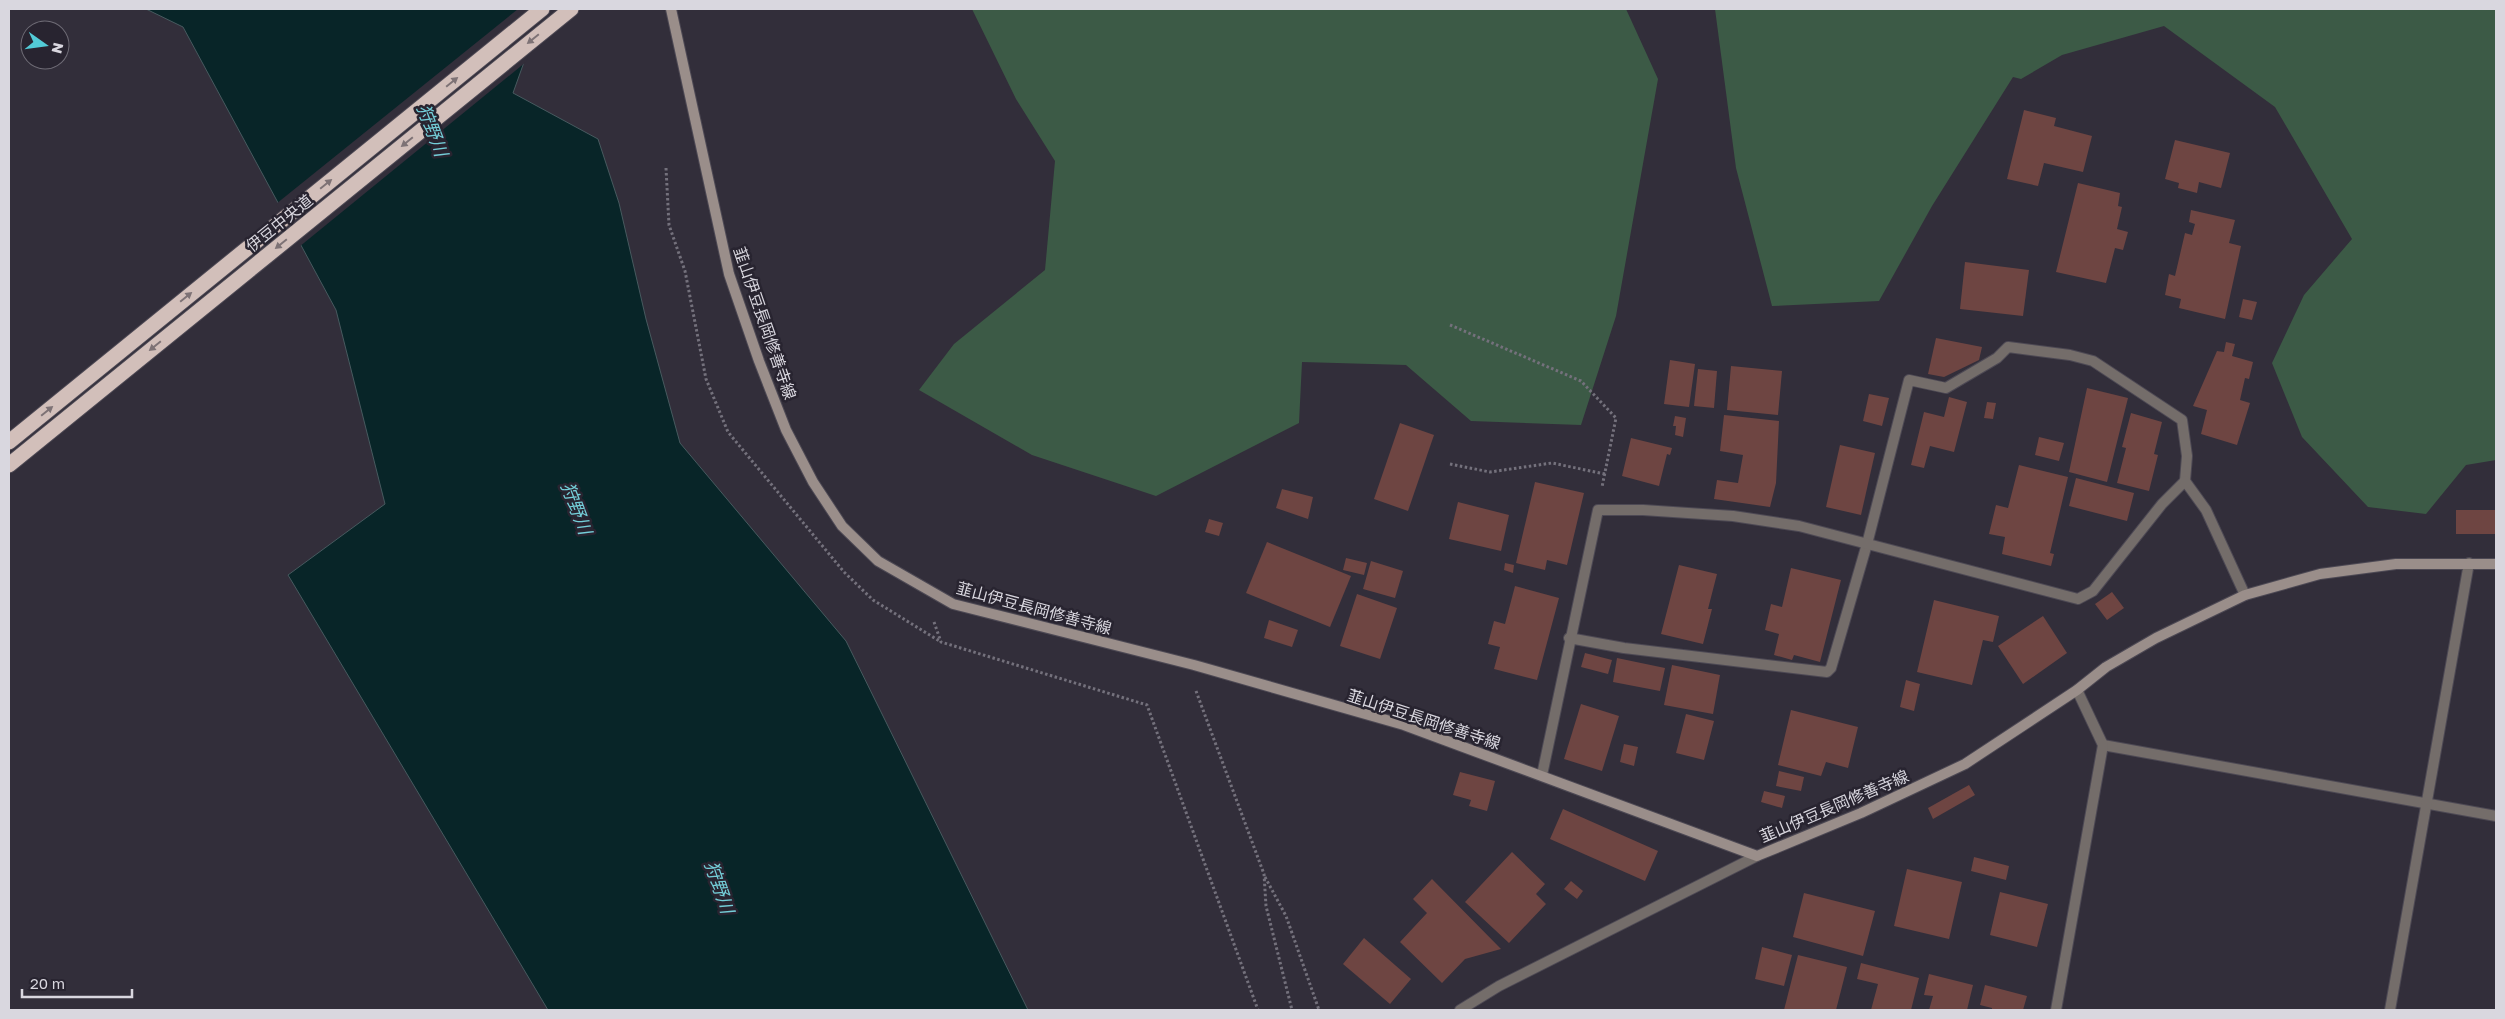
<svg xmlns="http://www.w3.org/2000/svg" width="2505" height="1019" font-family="'Golos Text','Noto Sans JP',sans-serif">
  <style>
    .green { fill: #3c5a46 }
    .water { fill: #082528; stroke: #475a5f }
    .pier { fill: #322e3a }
    .building { fill: #6e4542 }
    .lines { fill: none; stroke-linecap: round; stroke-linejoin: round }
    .service-casing { stroke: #4d4954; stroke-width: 12 }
    .minor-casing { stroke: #4d4954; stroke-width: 12 }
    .secondary-casing { stroke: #4d4954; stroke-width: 12 }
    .motorway-casing { stroke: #4d4954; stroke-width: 17 }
    .path { stroke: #74717c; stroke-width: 3; stroke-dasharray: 2.5 2.5; stroke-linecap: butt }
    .service { stroke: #746d6a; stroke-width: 10 }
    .minor { stroke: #746d6a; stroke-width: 10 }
    .secondary { stroke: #9a8e8a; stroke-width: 10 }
    .motorway { stroke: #d2bfba; stroke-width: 15 }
    .oneway { fill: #7d7275 }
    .labels { text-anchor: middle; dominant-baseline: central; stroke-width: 5; stroke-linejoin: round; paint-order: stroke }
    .street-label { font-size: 16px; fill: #d9d7df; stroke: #282430 }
    .water-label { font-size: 18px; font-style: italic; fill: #74ced8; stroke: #282430 }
  </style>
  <rect width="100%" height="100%" fill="#322e3a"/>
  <g class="green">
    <path d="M972,9H1626L1658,79L1616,316L1581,425L1471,421L1406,365L1302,362L1299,423L1156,496L1032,455L919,390L954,344L1045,270L1055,161L1016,99Z"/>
    <path d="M1715,9H2496V460L2466,465L2426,514L2368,507L2302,437L2272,363L2304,295L2352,239L2275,107L2164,26L2062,55L2021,79L2013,77L1932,206L1879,301L1772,306L1736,168Z"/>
  </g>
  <path class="water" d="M146,9H543L513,93L598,139L619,203L646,319L680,443L846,641L1028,1010H548L288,575L385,504L336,310L183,27Z"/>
  <path class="pier" d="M518,9H545L526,62L299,247L276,204Z"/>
  <g class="building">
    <path d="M2024,110L2056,118L2054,126L2092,136L2083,172L2044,163L2038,186L2007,179Z"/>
    <path d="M2175,140L2230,153L2221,188L2199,182L2197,193L2178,188L2179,183L2165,179Z"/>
    <path d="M2078,183L2120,193L2118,206L2122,207L2117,229L2128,232L2123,250L2115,248L2106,283L2056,272Z"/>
    <path d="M2191,210L2235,220L2229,243L2241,246L2225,319L2179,308L2181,299L2165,295L2169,274L2175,276L2185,233L2192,235L2195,224L2189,222Z"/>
    <path d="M1965,262L2029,270L2023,316L1960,309Z"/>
    <path d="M2243,299L2257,302L2252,320L2239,317Z"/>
    <path d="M1936,338L1982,347L1979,360L1944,377L1928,374Z"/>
    <path d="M2226,342L2235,344L2232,356L2253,362L2249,379L2245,378L2240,400L2250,403L2237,445L2201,434L2207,410L2193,406L2217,351L2224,352Z"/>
    <path d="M1670,360L1695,364L1689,407L1664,404Z"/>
    <path d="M1731,366L1782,371L1778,415L1727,410Z"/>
    <path d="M1698,369L1717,371L1714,408L1694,406Z"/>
    <path d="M2087,388L2128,398L2107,482L2069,472Z"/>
    <path d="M1869,394L1889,398L1882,426L1863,421Z"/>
    <path d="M1949,397L1967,402L1954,452L1930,446L1924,468L1911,465L1924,412L1944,417Z"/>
    <path d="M1987,402L1996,403L1993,419L1984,418Z"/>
    <path d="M2131,413L2162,422L2154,454L2158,455L2149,491L2117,483L2126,448L2122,447Z"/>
    <path d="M1724,415L1779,421L1776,483L1770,507L1714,499L1717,480L1738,483L1743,455L1720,451Z"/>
    <path d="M1675,416L1686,418L1683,437L1675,435L1676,426H1673Z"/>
    <path d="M1400,423L1434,435L1408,511L1374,499Z"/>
    <path d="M2039,437L2064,443L2059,461L2035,455Z"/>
    <path d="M1631,438L1672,448L1670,455L1667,454L1659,486L1622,476Z"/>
    <path d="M1840,445L1875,453L1861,515L1826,507Z"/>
    <path d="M2019,465L2068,477L2050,553L2054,554L2051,566L2002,554L2005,537L1989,534L1996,505L2008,508Z"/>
    <path d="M2076,478L2134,493L2127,521L2069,506Z"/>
    <path d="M1535,482L1584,493L1567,565L1547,560L1545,570L1516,563Z"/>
    <path d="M1282,489L1313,497L1308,519L1276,508Z"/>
    <path d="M1458,502L1509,515L1501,551L1449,539Z"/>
    <rect x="2456" y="510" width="40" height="24"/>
    <path d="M1209,519L1223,523L1219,536L1205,532Z"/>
    <path d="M1267,542L1351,576L1330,627L1246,593Z"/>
    <path d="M1346,558L1367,563L1364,575L1343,570Z"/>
    <path d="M1371,561L1403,571L1395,598L1363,589Z"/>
    <path d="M1505,563L1514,565L1513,573L1504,570Z"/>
    <path d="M1679,565L1717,574L1708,609H1712L1703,644L1661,634Z"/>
    <path d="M1791,568L1841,580L1820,662L1794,655L1792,660L1774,655L1779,634L1765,630L1771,604L1782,607Z"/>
    <path d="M1515,586L1559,598L1537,680L1494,669L1500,647L1488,644L1494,621L1505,624Z"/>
    <path d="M2112,592L2124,608L2107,620L2095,604Z"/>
    <path d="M1357,594L1397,608L1380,659L1340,646Z"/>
    <path d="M1934,600L1999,616L1993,642L1983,640L1972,685L1917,672Z"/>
    <path d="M2043,616L2067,653L2023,684L1998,646Z"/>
    <path d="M1269,620L1298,630L1292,647L1264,638Z"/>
    <path d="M1585,653L1612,660L1608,674L1581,667Z"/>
    <path d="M1617,658L1665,668L1660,691L1613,682Z"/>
    <path d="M1672,665L1720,675L1713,714L1664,705Z"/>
    <path d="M1906,680L1920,684L1914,711L1900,707Z"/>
    <path d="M1581,704L1619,716L1602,771L1564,759Z"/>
    <path d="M1791,710L1858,727L1848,768L1826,762L1821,776L1778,765Z"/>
    <path d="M1686,714L1714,721L1704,760L1676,753Z"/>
    <path d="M1624,744L1638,747L1634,766L1620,762Z"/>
    <path d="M1779,771L1804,777L1801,791L1776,786Z"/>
    <path d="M1460,772L1495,781L1487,811L1469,806L1471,800L1453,795Z"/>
    <path d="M1969,785L1975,795L1933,819L1928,808Z"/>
    <path d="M1764,791L1785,796L1782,808L1761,802Z"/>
    <path d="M1563,809L1658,851L1645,881L1550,839Z"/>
    <path d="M1512,852L1545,884L1536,894L1546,904L1509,943L1465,902Z"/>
    <path d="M1974,857L2009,866L2006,880L1971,871Z"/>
    <path d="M1907,869L1962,882L1949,939L1894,926Z"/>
    <path d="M1432,879L1501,949L1465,959L1442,983L1400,942L1427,913L1413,899Z"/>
    <path d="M1571,881L1583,891L1577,899L1564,889Z"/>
    <path d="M2000,892L2048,904L2037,947L1990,935Z"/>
    <path d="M1804,893L1875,911L1863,956L1793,937Z"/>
    <path d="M1364,938L1411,979L1390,1004L1343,964Z"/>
    <path d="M1762,947L1792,955L1784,986L1755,979Z"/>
    <path d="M1798,955L1847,967L1836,1010H1784Z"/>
    <path d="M1861,963L1919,978L1911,1010H1871L1878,984L1857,979Z"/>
    <path d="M1929,974L1973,985L1967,1010H1929L1933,996L1924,995Z"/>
    <path d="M1985,985L2027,996L2023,1010H1992V1008L1980,1005Z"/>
  </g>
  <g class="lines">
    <g class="service-casing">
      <path id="service" d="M1569,638L1624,648L1827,672L1831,668L1867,544"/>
    </g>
    <g class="minor-casing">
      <g id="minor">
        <path d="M1867,544L1909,380L1946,388L1997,358L2008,347L2070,355L2093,361L2182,420L2187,456L2185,481"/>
        <path d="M2103,745L2496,816"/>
        <path d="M1542,775L1598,510H1643L1733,516L1799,526L2078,599L2093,591L2162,504L2185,481L2206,510L2245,595"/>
        <path d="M1460,1010L1499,986L1757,856"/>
        <path d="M2056,1010L2103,745L2077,690"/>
        <path d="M2390,1010L2469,563"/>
      </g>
    </g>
    <g class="secondary-casing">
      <path id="secondary" d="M671,9L729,274L759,361L786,430L813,482L842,526L878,561L953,604L1194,665L1404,725L1757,856L1861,813L1965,764L2077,690L2106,667L2156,638L2245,595L2320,574L2396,564H2496"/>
    </g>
    <g class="motorway-casing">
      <g id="motorway">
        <path d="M9,442L542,9"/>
        <path d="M9,465L571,9"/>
      </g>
    </g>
    <g class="path">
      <path d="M666,168L669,225L685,271L706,379L728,432L844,572L873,600L941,642"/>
      <path d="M1450,325L1581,381L1616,418L1602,487"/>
      <path d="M1450,464L1490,472L1552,463L1605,474"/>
      <path d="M934,622L941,642L1147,705L1258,1010"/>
      <path d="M1196,691L1264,874L1266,906L1292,1010"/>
      <path d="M1265,877L1286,916L1319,1010"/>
    </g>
    <use href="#service" class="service"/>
    <use href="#minor" class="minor"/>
    <use href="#secondary" class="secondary"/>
    <use href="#motorway" class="motorway"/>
  </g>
  <defs><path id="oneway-solid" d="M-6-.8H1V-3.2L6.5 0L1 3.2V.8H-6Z" transform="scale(1.25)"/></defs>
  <g class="oneway">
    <use href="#oneway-solid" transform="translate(533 39) rotate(141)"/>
    <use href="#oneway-solid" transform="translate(452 82) rotate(-39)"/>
    <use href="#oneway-solid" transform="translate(407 142) rotate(141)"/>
    <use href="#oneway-solid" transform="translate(326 184) rotate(-39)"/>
    <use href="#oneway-solid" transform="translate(281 244) rotate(141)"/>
    <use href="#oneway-solid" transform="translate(186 297) rotate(-39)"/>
    <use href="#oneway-solid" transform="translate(155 346) rotate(141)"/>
    <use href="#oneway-solid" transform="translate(47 411) rotate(-39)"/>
  </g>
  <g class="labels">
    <g class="street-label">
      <text transform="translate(279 223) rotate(-39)">伊豆中央道</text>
      <text transform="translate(765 323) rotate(71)">韮山伊豆長岡修善寺線</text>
      <text transform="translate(1034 608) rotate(15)">韮山伊豆長岡修善寺線</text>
      <text transform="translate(1424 719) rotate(18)">韮山伊豆長岡修善寺線</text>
      <text transform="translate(1834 806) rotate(-23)">韮山伊豆長岡修善寺線</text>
    </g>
    <g class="water-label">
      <text transform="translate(433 130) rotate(69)">狩野川</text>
      <text transform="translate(577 508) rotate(69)">狩野川</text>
      <text transform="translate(720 887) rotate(71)">狩野川</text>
    </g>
  </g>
  <rect width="2505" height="1019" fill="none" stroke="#d9d7df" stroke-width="20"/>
  <g transform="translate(45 45) rotate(104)"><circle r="24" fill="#282430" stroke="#6f6c76"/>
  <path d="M0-4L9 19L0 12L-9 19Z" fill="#52cbd7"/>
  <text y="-8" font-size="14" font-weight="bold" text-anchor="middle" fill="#d9d7df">N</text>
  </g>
  <path d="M22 989v8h110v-8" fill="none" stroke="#d9d7df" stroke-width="2.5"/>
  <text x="30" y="989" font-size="15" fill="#d9d7df" stroke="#282430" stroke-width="4" paint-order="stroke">20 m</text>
</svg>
